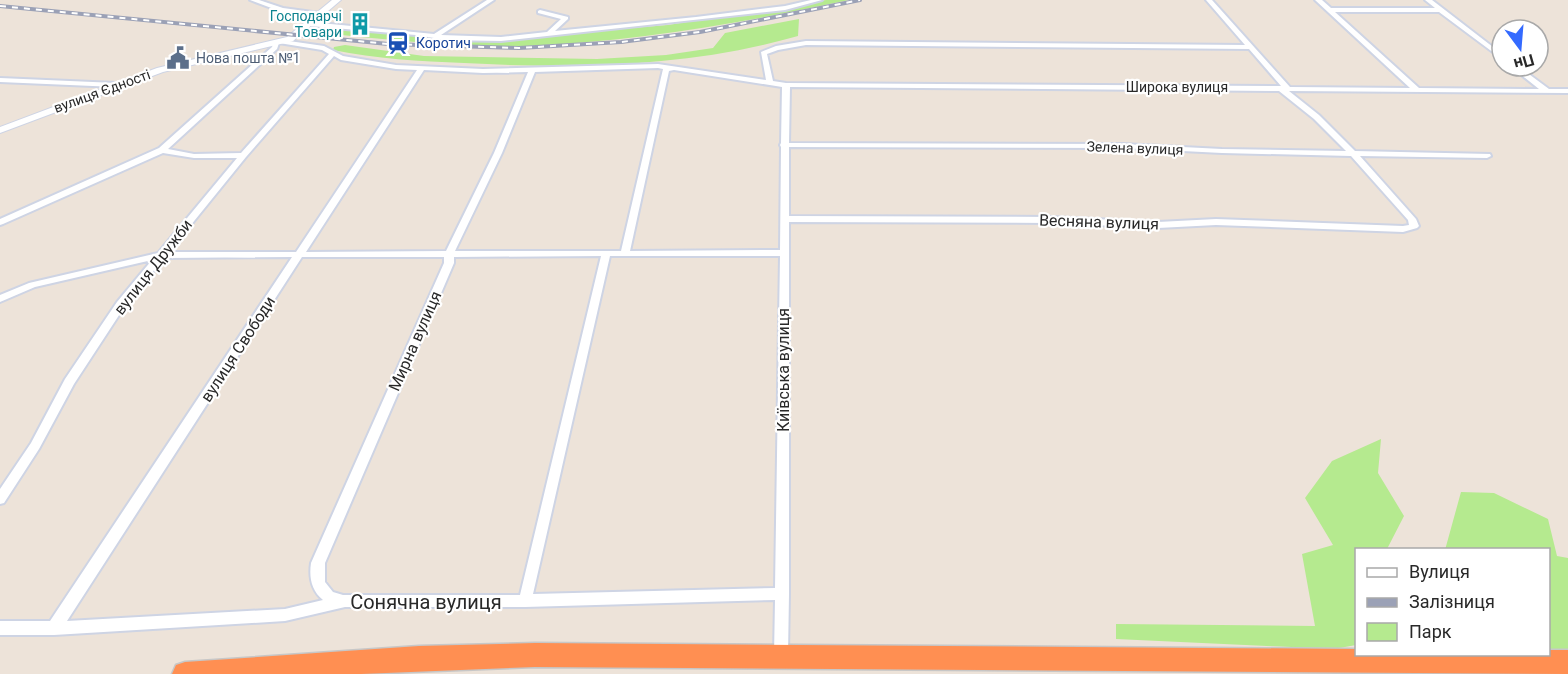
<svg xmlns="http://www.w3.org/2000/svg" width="1568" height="674" font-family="Roboto,sans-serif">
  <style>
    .green { fill: #b5ea8f }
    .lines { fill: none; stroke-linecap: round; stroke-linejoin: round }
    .street-casing { stroke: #ced4e4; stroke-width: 4 }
    .secondary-casing { stroke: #ced4e4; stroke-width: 2 }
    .highway-casing { stroke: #c7c7c7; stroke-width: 3 }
    .street { fill: #fff; fill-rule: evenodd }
    .secondary { fill: #fff; fill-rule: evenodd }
    .highway { fill: #ff8f52; fill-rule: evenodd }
    .rail-casing { stroke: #9ba1b6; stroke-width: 4 }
    .rail { stroke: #fff; stroke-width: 2; stroke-dasharray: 6; stroke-linecap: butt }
    .labels { text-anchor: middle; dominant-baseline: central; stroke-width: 4.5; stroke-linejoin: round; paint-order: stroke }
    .far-culture-label { font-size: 14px; fill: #0d838f; stroke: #fff; text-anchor: end }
    .far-transit-label { font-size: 14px; fill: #164399; stroke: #fff; text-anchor: start }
    .far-service-label { font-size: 14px; fill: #4e5e75; stroke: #fff; text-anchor: start }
    .far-street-label { font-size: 14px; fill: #292929; stroke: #fff }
    .street-label { font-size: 16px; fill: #292929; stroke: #fff }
    .near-street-label { font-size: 20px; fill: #292929; stroke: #fff }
  </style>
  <rect width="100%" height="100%" fill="#ede3d9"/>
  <g class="green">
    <path d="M826,0H849C742,23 635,42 525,46C457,48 383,39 313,32L324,27L500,39L668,25Z"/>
    <path d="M799,19L798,36C689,67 577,69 464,63C420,61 376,59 333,50L334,47L345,45L424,56L597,59L666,55L713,48L725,33Z"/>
    <path d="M1381,439L1378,473L1404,516L1387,549L1356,550V645L1334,649L1116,639V624L1315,626L1302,554L1333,545L1305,498L1332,461Z"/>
    <path d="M1461,492L1494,493L1548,519L1557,556L1568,558V651H1549L1548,550H1445Z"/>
  </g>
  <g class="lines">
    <g class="street-casing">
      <g id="street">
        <path d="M250,0H259L283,8L320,13L323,15L320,17L282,12Z"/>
        <path d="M487,0H494L441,35L501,37L547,32L561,19L538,13V11L540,10L568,17V19L555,31L696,17L785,6L811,0H822L785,10L501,41L446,40L416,35L310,26L307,24L310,22L434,34Z"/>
        <path d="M1206,0H1212L1290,87L1410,88L1315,0H1322L1331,8H1435L1425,0H1432L1502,54V59L1439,12H1335L1419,88L1539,89L1510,66H1518L1549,89H1568V93L1289,91L1319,115L1355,151L1490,154L1491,156L1487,158L1360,156L1416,219L1419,226L1417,228L1403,232L1216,225L1158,228L1051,223L789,222V594L788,655L786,660L781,662L776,660L774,655L775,600L525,607H345L285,621L54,635H0V621H50L292,257L164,258L125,306L74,384L39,449L4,503L0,504V489L31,443L65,379L117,302L152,260L35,287L0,302V295L29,283L158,253L237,158H194L163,153L3,224L0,225V219L159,148L272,47L274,42H279L282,40L324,46L343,56L396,65L483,69L658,64L766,80L761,52L776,46L806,41L1245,45ZM279,43L322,50L329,54L241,153L194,154L168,149L277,49ZM806,45L1249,49L1281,86L786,83L773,81L767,54L778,50ZM334,56L341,60L396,69L417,70L296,252H169L246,157ZM658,68L663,69L621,251H455L502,153L535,72ZM424,70L483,73L528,72L494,153L446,251L306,252ZM674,70L782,87L781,143L780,145L781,147L780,250L630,251L669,71ZM790,87L1279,91L1314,119L1346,151L1222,149L1123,144L789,143ZM789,147L1123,148L1222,153L1351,156L1408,220L1409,225L1403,226L1216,219L1158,222L1051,217L789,216ZM601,256L520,595H343L333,592L325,582V563L454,263V257ZM610,256H780L775,588L533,594ZM302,257H444V263L311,563C309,577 311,590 323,600L285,609L67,621Z"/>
        <path d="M0,78L116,83L120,85L116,87L0,82Z"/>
      </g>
    </g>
    <g class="secondary-casing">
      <path id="secondary" d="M332,0H341L293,41L163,72L0,133V127L157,68L287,37Z"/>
    </g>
    <g class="highway-casing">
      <path id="highway" d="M535,643L1356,649V654H1548V650H1568V674L535,667L361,674H172L176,665L185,662L419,646Z"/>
    </g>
    <use href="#street" class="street"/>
    <use href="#secondary" class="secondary"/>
    <use href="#highway" class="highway"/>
    <g class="rail-casing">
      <path id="rail" d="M0,6L388,44L519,48L621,42L700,32L860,0"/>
    </g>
    <use href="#rail" class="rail"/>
  </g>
  <defs>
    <g id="building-bare" transform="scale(1.8)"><path d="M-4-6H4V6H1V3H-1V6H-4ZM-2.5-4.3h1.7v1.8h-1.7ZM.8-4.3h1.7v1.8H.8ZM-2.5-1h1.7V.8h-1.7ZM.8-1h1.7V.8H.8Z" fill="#0f9aa8" stroke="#fff" stroke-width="2.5" paint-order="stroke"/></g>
    <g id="station-bare" transform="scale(1.8)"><path d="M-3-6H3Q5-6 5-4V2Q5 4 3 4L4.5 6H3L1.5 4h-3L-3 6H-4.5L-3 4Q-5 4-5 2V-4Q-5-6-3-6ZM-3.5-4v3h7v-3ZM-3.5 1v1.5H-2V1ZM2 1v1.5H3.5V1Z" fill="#1a4fb4" stroke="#fff" stroke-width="2.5" paint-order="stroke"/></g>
    <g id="civic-bare" transform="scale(1.8)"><path d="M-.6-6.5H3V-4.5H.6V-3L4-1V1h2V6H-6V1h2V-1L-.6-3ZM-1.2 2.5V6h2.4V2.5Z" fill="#5c6f8a" stroke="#fff" stroke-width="2.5" paint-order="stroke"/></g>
  </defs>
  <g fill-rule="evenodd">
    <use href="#building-bare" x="360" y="24"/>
    <use href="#station-bare" x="398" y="43"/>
    <use href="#civic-bare" x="178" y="58"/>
  </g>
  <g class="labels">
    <g class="far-culture-label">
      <text x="342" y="16">Господарчі<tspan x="342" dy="16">Товари</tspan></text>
    </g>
    <g class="far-transit-label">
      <text x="416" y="43">Коротич</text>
    </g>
    <g class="far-service-label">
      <text x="196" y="58">Нова пошта №1</text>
    </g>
    <g class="far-street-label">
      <text x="1177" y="87">Широка вулиця</text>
      <text transform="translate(102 91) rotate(-20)">вулиця Єдності</text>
      <text transform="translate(1135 148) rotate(2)">Зелена вулиця</text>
    </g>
    <g class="street-label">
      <text transform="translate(1099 222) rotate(2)">Весняна вулиця</text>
      <text transform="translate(153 267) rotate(-52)">вулиця Дружби</text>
      <text transform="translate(415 341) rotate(-66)">Мирна вулиця</text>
      <text transform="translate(238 349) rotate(-57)">вулиця Свободи</text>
      <text transform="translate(783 370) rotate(-90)">Київська вулиця</text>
    </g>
    <g class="near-street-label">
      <text x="426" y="602">Сонячна вулиця</text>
    </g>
  </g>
  <rect x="1355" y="548" width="195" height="108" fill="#ffffff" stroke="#a9a9a9" stroke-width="1.5"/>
  <rect x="1367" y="568" width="30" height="9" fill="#ffffff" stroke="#a9a9a9" stroke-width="1.5"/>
  <text x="1409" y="578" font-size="18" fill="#292929">Вулиця</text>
  <rect x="1367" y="598" width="30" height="9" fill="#9ba1b6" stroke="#a9a9a9" stroke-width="1.5"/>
  <text x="1409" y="608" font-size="18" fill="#292929">Залізниця</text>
  <rect x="1367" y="623" width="30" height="18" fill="#b5ea8f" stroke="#a9a9a9" stroke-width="1.5"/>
  <text x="1409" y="638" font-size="18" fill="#292929">Парк</text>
  <g transform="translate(1520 48) rotate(164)"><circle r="28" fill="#ffffff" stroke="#a9a9a9" stroke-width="1.5"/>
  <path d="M0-4.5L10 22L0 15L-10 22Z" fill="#346aff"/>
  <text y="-9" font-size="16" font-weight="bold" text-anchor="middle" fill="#292929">Пн</text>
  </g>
</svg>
